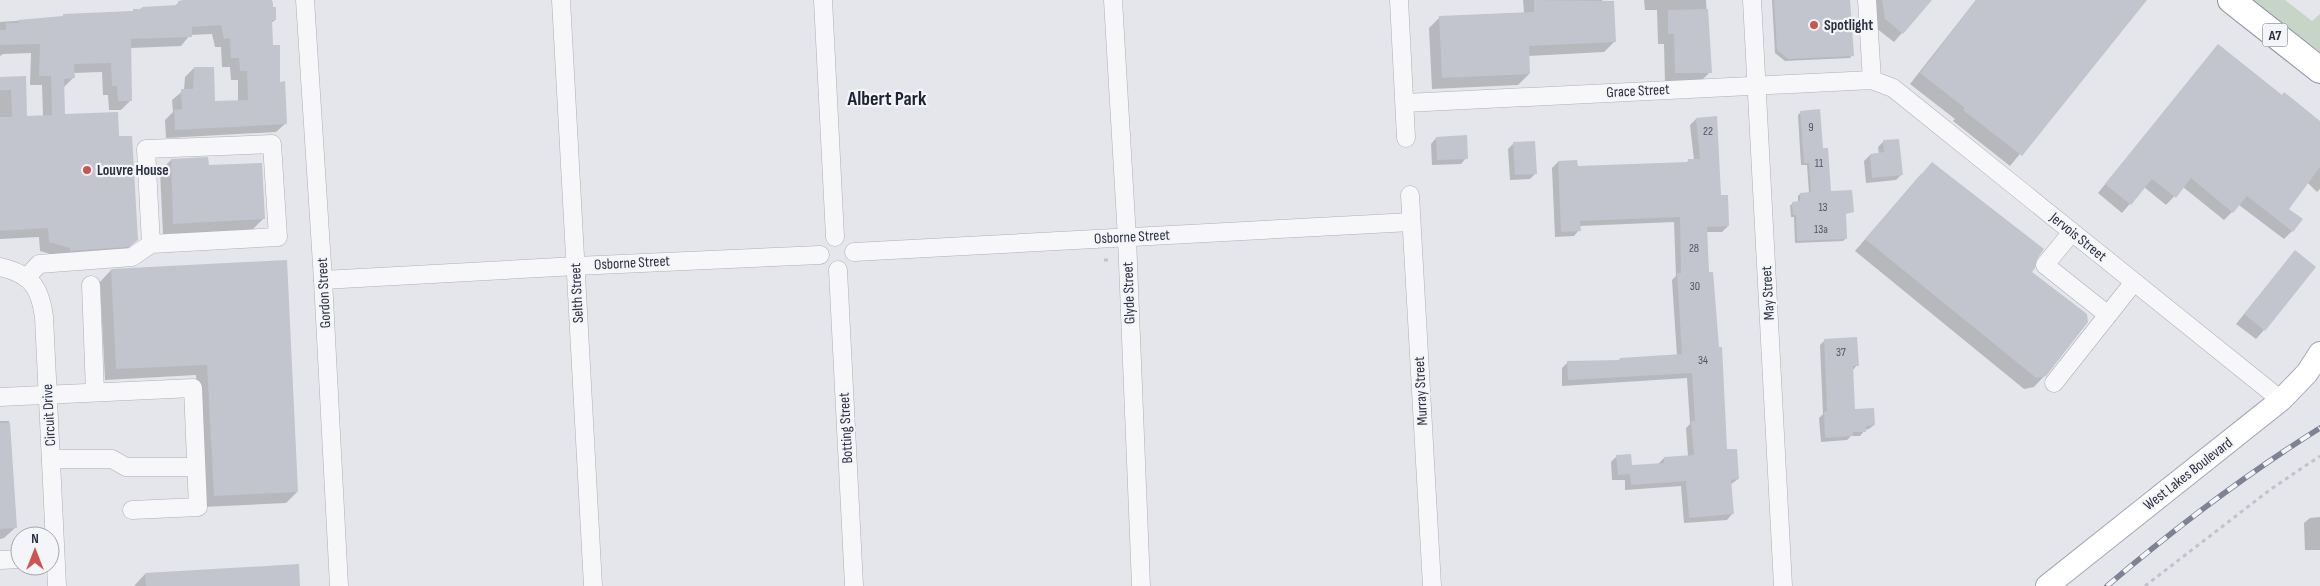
<svg xmlns="http://www.w3.org/2000/svg" width="2320" height="586" font-family="'Sofia Sans Condensed',sans-serif">
  <style>
    .green { fill: #c7d5c6 }
    .shadow { fill: #0003 }
    .building { fill: #c2c4ce }
    .lines { fill: none; stroke-linecap: round; stroke-linejoin: round }
    .minor-casing { stroke: #adafb9; stroke-width: 19 }
    .major-casing { stroke: #a4a8b6; stroke-width: 24 }
    .highway-casing { stroke: #8c90a1; stroke-width: 28 }
    .path { stroke: #c2c3ca; stroke-width: 3; stroke-dasharray: 4 4; stroke-linecap: butt }
    .minor { stroke: #f7f7fa; stroke-width: 18 }
    .major { stroke: #fff; stroke-width: 22 }
    .highway { stroke: #fff; stroke-width: 26 }
    .rail-casing { stroke: #7e8294; stroke-width: 5.5 }
    .rail { stroke: #f4f5f8; stroke-width: 4; stroke-dasharray: 11; stroke-linecap: butt }
    .poi-dot { fill: #c95651; stroke: #f4f5f8; stroke-width: 2 }
    .labels { text-anchor: middle; dominant-baseline: central; stroke-width: 4.5; stroke-linejoin: round; paint-order: stroke }
    .number-label { font-size: 12px; fill: #525566 }
    .shield { fill: #f4f5f8; stroke: #686b79; stroke-width: 1 }
    .shield-label { font-size: 14px; font-weight: bold; fill: #2c3043 }
    .poi-label { font-size: 15px; font-weight: bold; fill: #2c3043; stroke: #f4f5f8; text-anchor: start }
    .street-label { font-size: 15px; fill: #2c3043; stroke: #f4f5f8 }
    .district-label { font-size: 20px; font-weight: bold; fill: #1e2234; stroke: #f4f5f8 }
  </style>
  <rect width="100%" height="100%" fill="#e4e6eb"/>
  <path class="green" d="M2252,0H2285L2312,21L2320,14V52Z"/>
  <g class="shadow">
    <path d="M194,0H272L275,20L271,23L272,46L286,123L276,132L166,138L165,120L173,112L172,100L184,90L185,77L194,68L214,103L238,101V80H231L230,67H222L221,47H215L212,34L190,35L181,46L130,48L131,100L121,110H109L108,95H103L102,72L73,73V78L64,87V115L118,138L137,240L127,249L61,257L40,251L39,237L0,239V79L25,77L26,117L43,116L42,85H30L31,53L3,54L0,56V22L132,13L142,8L174,7L179,2Z"/>
    <path d="M1523,0H1602L1614,42L1604,52L1528,56L1529,74L1518,85L1432,89L1429,28L1440,17L1524,13Z"/>
    <path d="M1644,0H1706L1710,72L1699,83L1665,84L1664,44H1658L1657,10H1645Z"/>
    <path d="M1772,0H1849L1852,55L1850,58L1785,61L1775,53Z"/>
    <path d="M1873,0H1931L1894,42L1876,28Z"/>
    <path d="M1976,0H2145L2010,166L1953,121L1955,119L1910,84Z"/>
    <path d="M2218,46L2320,125V189L2317,192L2307,182L2287,209L2292,231L2284,239L2239,205L2224,220L2183,187L2166,205L2144,187L2122,213L2098,193Z"/>
    <path d="M1801,112L1821,149L1830,192L1852,212L1845,214V239L1843,241L1795,243L1794,217H1791L1790,205L1798,203V196L1800,194L1809,193L1807,165H1801L1798,115Z"/>
    <path d="M1696,119L1728,226L1722,232H1706L1708,273L1725,451L1738,479L1730,485L1732,514L1727,520L1684,523L1681,486L1625,490V480H1612L1611,462L1617,456L1631,467L1658,464L1664,458L1688,456L1686,428L1690,424L1687,378L1562,386V368L1568,362L1618,361L1620,359L1677,356L1672,280L1676,276L1674,222L1579,226V230L1574,236L1555,237L1552,168L1558,162L1576,168L1686,163L1688,161L1694,160L1690,125Z"/>
    <path d="M1436,138L1466,158L1461,164L1432,165L1431,144Z"/>
    <path d="M1884,141L1902,174L1896,180L1866,183L1864,161L1870,155L1879,154L1878,147Z"/>
    <path d="M1514,143L1536,173L1530,179L1510,180L1508,149Z"/>
    <path d="M171,160L208,167L263,219L252,230L163,234L160,171Z"/>
    <path d="M1921,174L2035,258L2030,272L2045,375L2034,387L2024,389L1855,251Z"/>
    <path d="M2295,252L2264,330L2256,339L2236,324Z"/>
    <path d="M286,262L297,492L286,503L203,507L196,375L105,380L100,282L111,270Z"/>
    <path d="M1825,340L1857,365L1853,370V411L1874,425L1869,429L1865,430L1860,436H1851L1847,440L1821,442L1819,418L1823,414L1820,345Z"/>
    <path d="M0,421H9L16,527L4,538L0,539Z"/>
    <path d="M2320,517V550H2305L2304,523L2310,518Z"/>
    <path d="M145,574L299,586H134Z"/>
  </g>
  <g class="building">
    <path d="M184,0H272L273,7H276V20H272L273,45H280V82L285,81L287,124L175,130L174,110L182,109L181,89H193L194,67H214L215,101L248,100L247,71H240L239,58H231L230,38L224,39L221,25L192,27V37L131,39L132,101H118L117,86H112L111,63L74,64L75,78L64,79L65,114L118,112L119,136H132L138,240L128,247L70,251V248L49,242L48,228L0,231V117H12L11,90H0V77L26,76L27,116L52,115L51,76H39L40,44L0,45V30H6V23H19L18,20L63,16V14L133,11V9H142V7L178,5V1Z"/>
    <path d="M1534,0L1614,1L1616,42L1529,46L1530,74L1442,78L1439,16L1534,12Z"/>
    <path d="M1774,0H1850L1854,56L1788,59L1777,50Z"/>
    <path d="M1882,0H1932L1903,34L1885,19Z"/>
    <path d="M1976,0H2147L2022,156L1963,110L1965,108L1920,73Z"/>
    <path d="M1708,9L1712,73H1675L1674,34H1668V10Z"/>
    <path d="M2218,44L2282,95L2284,92L2320,121V167L2289,209L2303,219L2293,232L2247,196L2233,213L2191,178L2176,198L2152,179L2131,205L2105,184Z"/>
    <path d="M1820,109L1823,148H1828L1831,191L1852,190L1854,212L1846,213L1847,239L1797,241L1796,215H1793L1792,202L1800,201V193L1811,192L1809,163H1804L1800,111Z"/>
    <path d="M1717,116L1721,195H1728L1729,226L1707,227L1709,272H1713L1719,347H1722L1727,449H1737L1739,479L1731,480L1734,514L1689,518L1686,481L1631,485L1630,474L1618,475L1616,455L1631,454L1632,465L1664,463V457L1694,455L1691,421H1695L1692,373L1568,380L1567,361L1620,360V358L1682,354L1677,273H1681L1680,217L1580,221L1581,231L1561,232L1558,161L1577,160L1578,166L1688,162V159H1700L1696,118Z"/>
    <path d="M1467,135L1468,159L1437,160L1436,137Z"/>
    <path d="M1899,139L1903,175L1872,178L1870,154L1884,152L1883,140Z"/>
    <path d="M1535,141L1537,174L1515,175L1513,142Z"/>
    <path d="M208,157L209,165L262,163L265,219L173,224L171,159Z"/>
    <path d="M1932,162L2044,249L2037,259L2035,268L2032,272L2087,314L2088,322L2046,376L2036,378L1865,239Z"/>
    <path d="M2295,250L2316,267L2265,331L2244,314Z"/>
    <path d="M287,260L298,492L214,496L207,365L116,369L111,269Z"/>
    <path d="M1857,337L1859,366H1853L1855,409L1874,408L1875,425L1866,426V432H1853V436L1825,438L1824,412L1827,411L1824,339Z"/>
    <path d="M0,423H10L17,528L0,529Z"/>
    <path d="M299,564L300,586H146L145,573Z"/>
  </g>
  <g class="lines">
    <g class="minor-casing">
      <g id="minor">
        <path d="M305,0L323,280L339,586"/>
        <path d="M561,0L593,586"/>
        <path d="M823,0L835,237"/>
        <path d="M1113,0L1127,238L1141,586"/>
        <path d="M1399,0L1406,138"/>
        <path d="M1752,0L1783,586"/>
        <path d="M1867,0L1872,80"/>
        <path d="M1405,103L1872,80L1893,88L2281,400"/>
        <path d="M1410,195L1432,586"/>
        <path d="M2072,232L2045,265L2108,315"/>
        <path d="M854,252L1411,222"/>
        <path d="M0,267C31,274 40,287 44,317L57,586"/>
        <path d="M838,270L854,586"/>
        <path d="M26,278L39,264L132,257L151,244L278,237L272,144L146,149L151,244"/>
        <path d="M323,280L576,266L820,255"/>
        <path d="M91,285L95,392"/>
        <path d="M2054,383L2134,282"/>
        <path d="M0,397L193,388L198,507L132,510"/>
        <path d="M51,459H112L126,467H196"/>
        <path d="M0,560L20,559"/>
      </g>
    </g>
    <g class="major-casing">
      <path id="major" d="M2047,586L2281,400L2307,373L2320,353"/>
    </g>
    <g class="highway-casing">
      <path id="highway" d="M2231,0L2320,70"/>
    </g>
    <g class="path">
      <path d="M1104,260H1112"/>
      <path d="M2145,586L2271,489L2320,456"/>
    </g>
    <use href="#minor" class="minor"/>
    <use href="#major" class="major"/>
    <use href="#highway" class="highway"/>
    <g class="rail-casing">
      <path id="rail" d="M2107,586C2174,529 2245,475 2320,428"/>
    </g>
    <use href="#rail" class="rail"/>
  </g>
  <g class="poi-dot">
    <circle cx="1814" cy="25" r="5"/>
    <circle cx="87" cy="170" r="5"/>
  </g>
  <g class="labels">
    <g class="number-label">
      <text x="1811" y="127">9</text>
      <text x="1708" y="131">22</text>
      <text x="1819" y="163">11</text>
      <text x="1823" y="207">13</text>
      <text x="1821" y="229">13a</text>
      <text x="1694" y="248">28</text>
      <text x="1695" y="286">30</text>
      <text x="1841" y="352">37</text>
      <text x="1703" y="360">34</text>
    </g>
    <rect class="shield" x="2262.5" y="23.5" width="25" height="23" rx="4"/>
    <g class="shield-label">
      <text x="2275" y="35">A7</text>
    </g>
    <g class="poi-label">
      <text x="1824" y="25">Spotlight</text>
      <text x="97" y="170">Louvre House</text>
    </g>
    <g class="street-label">
      <text transform="translate(1638 91) rotate(-3)">Grace Street</text>
      <text transform="translate(1132 237) rotate(-3)">Osborne Street</text>
      <text transform="translate(2078 237) rotate(39)">Jervois Street</text>
      <text transform="translate(632 263) rotate(-3)">Osborne Street</text>
      <text transform="translate(324 293) rotate(-93)">Gordon Street</text>
      <text transform="translate(577 293) rotate(-93)">Selth Street</text>
      <text transform="translate(1129 293) rotate(-92)">Glyde Street</text>
      <text transform="translate(1768 293) rotate(-93)">May Street</text>
      <text transform="translate(1421 391) rotate(-93)">Murray Street</text>
      <text transform="translate(49 415) rotate(-93)">Circuit Drive</text>
      <text transform="translate(846 428) rotate(-93)">Botting Street</text>
      <text transform="translate(2188 474) rotate(-38)">West Lakes Boulevard</text>
    </g>
    <g class="district-label">
      <text x="887" y="99">Albert Park</text>
    </g>
  </g>
  <g transform="translate(35 551)"><circle r="24" fill="#f4f5f8" stroke="#a4a6b0"/>
  <path d="M0-4L9 19L0 12L-9 19Z" fill="#c95651"/>
  <text y="-8" font-size="14" font-weight="bold" text-anchor="middle" fill="#2c3043">N</text>
  </g>
</svg>
